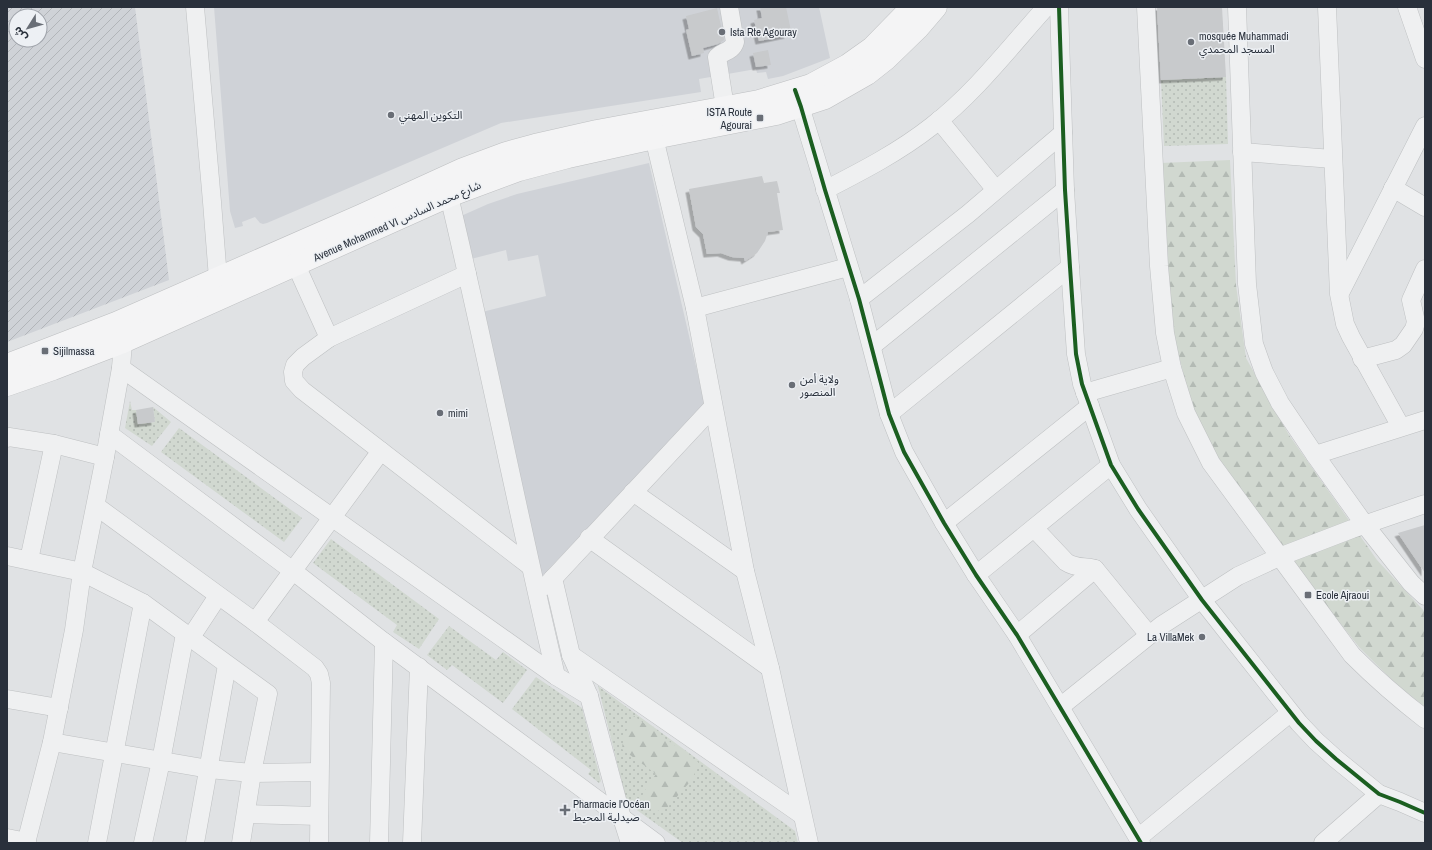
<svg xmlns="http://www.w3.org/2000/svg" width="1432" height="850" font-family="'Archivo Narrow','Noto Sans Arabic',sans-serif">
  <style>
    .built { fill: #cfd2d7 }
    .industrial { fill: url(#industrial-furrows); fill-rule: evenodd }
    .green { fill: url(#green-dots) }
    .forest { fill: url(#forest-firs) }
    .building { fill: #c8cacc; filter: url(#shadow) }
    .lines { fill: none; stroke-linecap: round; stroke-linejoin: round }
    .minor-casing { stroke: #bec0c2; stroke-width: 19 }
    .major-casing { stroke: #bdbfc1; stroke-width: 23 }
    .minor { stroke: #eff0f1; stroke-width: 18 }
    .major { stroke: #f4f4f5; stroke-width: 22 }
    .cycleway-casing { stroke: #edf0f4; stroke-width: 6 }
    .cycleway { stroke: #1b5e20; stroke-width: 4 }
    .poi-dot { fill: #696e76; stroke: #edf0f4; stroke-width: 1.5 }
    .labels { text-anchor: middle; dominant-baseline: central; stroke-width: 3; stroke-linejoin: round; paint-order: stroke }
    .poi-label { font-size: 11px; fill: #29303b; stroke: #edf0f4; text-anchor: start }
    .street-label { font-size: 11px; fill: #29303b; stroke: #edf0f4 }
  </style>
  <defs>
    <pattern id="industrial-furrows" width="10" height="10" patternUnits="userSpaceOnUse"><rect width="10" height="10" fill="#cfd2d7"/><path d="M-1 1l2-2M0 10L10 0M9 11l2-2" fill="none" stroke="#b2b5b9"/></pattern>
    <pattern id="green-dots" width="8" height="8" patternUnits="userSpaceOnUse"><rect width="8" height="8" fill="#d1d8d0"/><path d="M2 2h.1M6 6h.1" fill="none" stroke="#b3bab4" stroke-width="1.8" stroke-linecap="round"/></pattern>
    <pattern id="forest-firs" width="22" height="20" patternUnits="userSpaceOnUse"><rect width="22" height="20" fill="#d1d8d0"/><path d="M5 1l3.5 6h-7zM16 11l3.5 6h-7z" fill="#b3bab4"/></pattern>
    <filter id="shadow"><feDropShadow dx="-3.5" dy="3.5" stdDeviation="0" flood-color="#0004"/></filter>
  </defs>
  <rect width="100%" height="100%" fill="#e0e2e4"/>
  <g class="built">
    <path d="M214,7H819L830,58L783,76L768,79L766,72L757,73L756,69L699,79L701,92L501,123L267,223L263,224L260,223L255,217L242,222L243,226L235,228L230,211Z"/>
    <path d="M649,163L705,405L542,576L482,312L546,296L538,255L508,261L506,250L471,259L461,216L488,204L517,194Z"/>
  </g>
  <path class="industrial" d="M7,7H135L169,280L7,342ZM16,16H40V40H16Z"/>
  <g class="green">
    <path d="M1226,77L1228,144L1164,146L1161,80Z"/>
    <path d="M130,401L132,410H136L138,424L155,422L153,407L171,422L152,446L125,428Z"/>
    <path d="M179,428L302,518L284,542L161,452Z"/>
    <path d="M331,539L439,619L419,649L393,632L397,625L313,563Z"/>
    <path d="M449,626L496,660L503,652L527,670L503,703L452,665L447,670L427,655Z"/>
    <path d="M536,677L582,708L601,781L599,783L588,774L591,770L512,709Z"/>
    <path d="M598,686L795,831L798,843H683L627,803Z"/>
  </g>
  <g class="forest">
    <path d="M1230,160L1236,285L1246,358L1289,435L1377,560L1425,612V707L1395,683L1359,647L1295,566L1219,459L1192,408L1173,332L1167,275L1161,163Z"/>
    <path d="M634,716L698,762L699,766L689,783L666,809L657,811L642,802L643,793L656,774L622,749C623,738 628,725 634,716Z"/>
  </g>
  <g class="building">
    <path d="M760,7H786L791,31L787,32L788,35L759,41L754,20L762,18Z"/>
    <path d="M1157,7H1222L1226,77L1161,80Z"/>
    <path d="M717,8L724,40L718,44L703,48L704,53L692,56L686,30L689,29L686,16Z"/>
    <path d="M768,50L771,65L756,67L753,53Z"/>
    <path d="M762,176L764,183L777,181L780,193H777L783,230L768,232L765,241L757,253L745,261L744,258L732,257L721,253L707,254L703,234L696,227L689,189Z"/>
    <path d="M153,407L155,422L138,424L136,410Z"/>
    <path d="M1425,525V573L1398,533Z"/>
  </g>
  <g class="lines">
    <g class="minor-casing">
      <g id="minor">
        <path d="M195,7L212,202L219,291"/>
        <path d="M1059,7L1065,190L1070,267L1076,354L1082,384L1111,465L1138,509L1202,600L1299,723L1316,741L1336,759L1379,794L1400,802L1425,813"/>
        <path d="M1146,7L1159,266L1165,333L1172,368L1186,413L1211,463L1352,655C1375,678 1399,699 1425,719"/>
        <path d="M1237,7L1247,284L1254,344L1264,372L1280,403L1315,455L1365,525L1411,583L1425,596"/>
        <path d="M1327,7L1339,294L1345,324L1351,337L1401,427"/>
        <path d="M1407,7L1425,59"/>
        <path d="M796,93L859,299L889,414L904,452L944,523L976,575L1017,635L1141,843"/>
        <path d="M725,107L717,57C723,51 732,52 735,42L729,7"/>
        <path d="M939,120L996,190"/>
        <path d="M651,125L695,308L745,571L770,668L809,843"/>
        <path d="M1242,152L1333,159"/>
        <path d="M1393,188L1425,207"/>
        <path d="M825,190C862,171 899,152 932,126C975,93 1010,47 1046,7"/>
        <path d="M449,196C487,355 518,516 556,676"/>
        <path d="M296,265L329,338"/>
        <path d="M467,274L329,338L303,357L295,365L293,372L294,381L302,390L530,566"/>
        <path d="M1340,293L1425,126"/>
        <path d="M859,299L968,214L1063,133"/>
        <path d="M695,308L848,267"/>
        <path d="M872,346L1065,190"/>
        <path d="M1362,359L1396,350L1403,345L1414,329L1416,322L1411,300L1425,269"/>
        <path d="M121,368L556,676L589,696"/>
        <path d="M1085,393L1172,368"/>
        <path d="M889,414L1070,267"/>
        <path d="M109,434L293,571L384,642L656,843"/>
        <path d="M7,438L9,437L54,444L105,457"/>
        <path d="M1315,455L1425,420"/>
        <path d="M633,492L745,571"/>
        <path d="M96,506L255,622L315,668L319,674L321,683L319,843"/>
        <path d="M944,523L1090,406"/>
        <path d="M1034,528L1066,562C1077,569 1084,566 1095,569L1149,635"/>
        <path d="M589,538L770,668"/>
        <path d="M7,556L82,572L143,603L268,694L252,773L241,843"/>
        <path d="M29,560L54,444"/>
        <path d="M976,575L1111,465"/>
        <path d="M553,578L571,655L589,696L622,818L630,843"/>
        <path d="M546,586L713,407"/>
        <path d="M255,622L381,451"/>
        <path d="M1017,635L1095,569"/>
        <path d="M191,637L218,596"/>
        <path d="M571,655L802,815"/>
        <path d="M7,699L59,708"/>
        <path d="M1060,707L1162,625L1238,576L1279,557L1352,529L1425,504"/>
        <path d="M52,742L209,769L252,773L319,772"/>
        <path d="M246,814L319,816"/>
        <path d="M7,838L27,842"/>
        <path d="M1138,838L1290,713"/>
        <path d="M26,843L52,742L74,630L82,572L105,457L121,368L123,342L119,330"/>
        <path d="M97,843L143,603"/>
        <path d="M143,843L161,761L185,634"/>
        <path d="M195,843L227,665"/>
        <path d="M379,843L384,642"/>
        <path d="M412,843L419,667"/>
        <path d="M1323,843L1379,794"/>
      </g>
    </g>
    <g class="major-casing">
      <g id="major">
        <path d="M7,365L116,323L362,215L463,169L506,153L535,145L597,131L759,101L811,85L848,65L872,48L912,7"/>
        <path d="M7,385L53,369L123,342L449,196L519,170L568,157L654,138L776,114L825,98L867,74L886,59L918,28L936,7"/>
      </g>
    </g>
    <use href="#minor" class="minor"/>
    <use href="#major" class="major"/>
    <g class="cycleway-casing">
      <g id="cycleway">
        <path d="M1059,7L1065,190L1070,267L1076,354L1082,384L1111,465L1138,509L1202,600L1299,723L1316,741L1336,759L1379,794L1400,802L1425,813"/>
        <path d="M795,90L801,107L825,190L859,299L889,414L904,452L944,523L976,575L1017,635L1141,843"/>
      </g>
    </g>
    <use href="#cycleway" class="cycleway"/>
  </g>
  <g class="poi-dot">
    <circle cx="722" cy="32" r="4"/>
    <circle cx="1191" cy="42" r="4"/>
    <circle cx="391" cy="115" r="4"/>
    <rect x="756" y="114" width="8" height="8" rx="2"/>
    <rect x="41" y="347" width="8" height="8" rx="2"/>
    <circle cx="792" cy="385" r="4"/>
    <circle cx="440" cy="413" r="4"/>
    <rect x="1304" y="591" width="8" height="8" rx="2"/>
    <circle cx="1202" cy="637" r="4"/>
    <path d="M563 804h4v4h4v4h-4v4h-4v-4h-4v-4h4z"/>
  </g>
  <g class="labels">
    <g class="poi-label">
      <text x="730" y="32">Ista Rte Agouray</text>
      <text x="1199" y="36">mosquée Muhammadi<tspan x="1199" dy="13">المسجد المحمدي</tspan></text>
      <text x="752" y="112" text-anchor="end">ISTA Route<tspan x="752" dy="13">Agourai</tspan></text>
      <text x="399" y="115">التكوين المهني</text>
      <text x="53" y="351">Sijilmassa</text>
      <text x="800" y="379">ولاية أمن<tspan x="800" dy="13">المنصور</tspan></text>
      <text x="448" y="413">mimi</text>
      <text x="1316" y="595">Ecole Ajraoui</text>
      <text x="1194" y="637" text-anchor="end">La VillaMek</text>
      <text x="573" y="804">Pharmacie l'Océan<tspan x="573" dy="13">صيدلية المحيط</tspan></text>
    </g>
    <g class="street-label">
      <text transform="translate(397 221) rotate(-24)">Avenue Mohammed VI شارع محمد السادس</text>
    </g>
  </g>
  <rect width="1432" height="850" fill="none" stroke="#29303b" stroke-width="16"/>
  <g transform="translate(28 28) rotate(233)"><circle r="19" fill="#edf0f4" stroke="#9fa3aa"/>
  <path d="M0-3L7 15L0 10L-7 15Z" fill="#696e76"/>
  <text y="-6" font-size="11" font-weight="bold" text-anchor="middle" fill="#29303b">ش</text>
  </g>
</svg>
